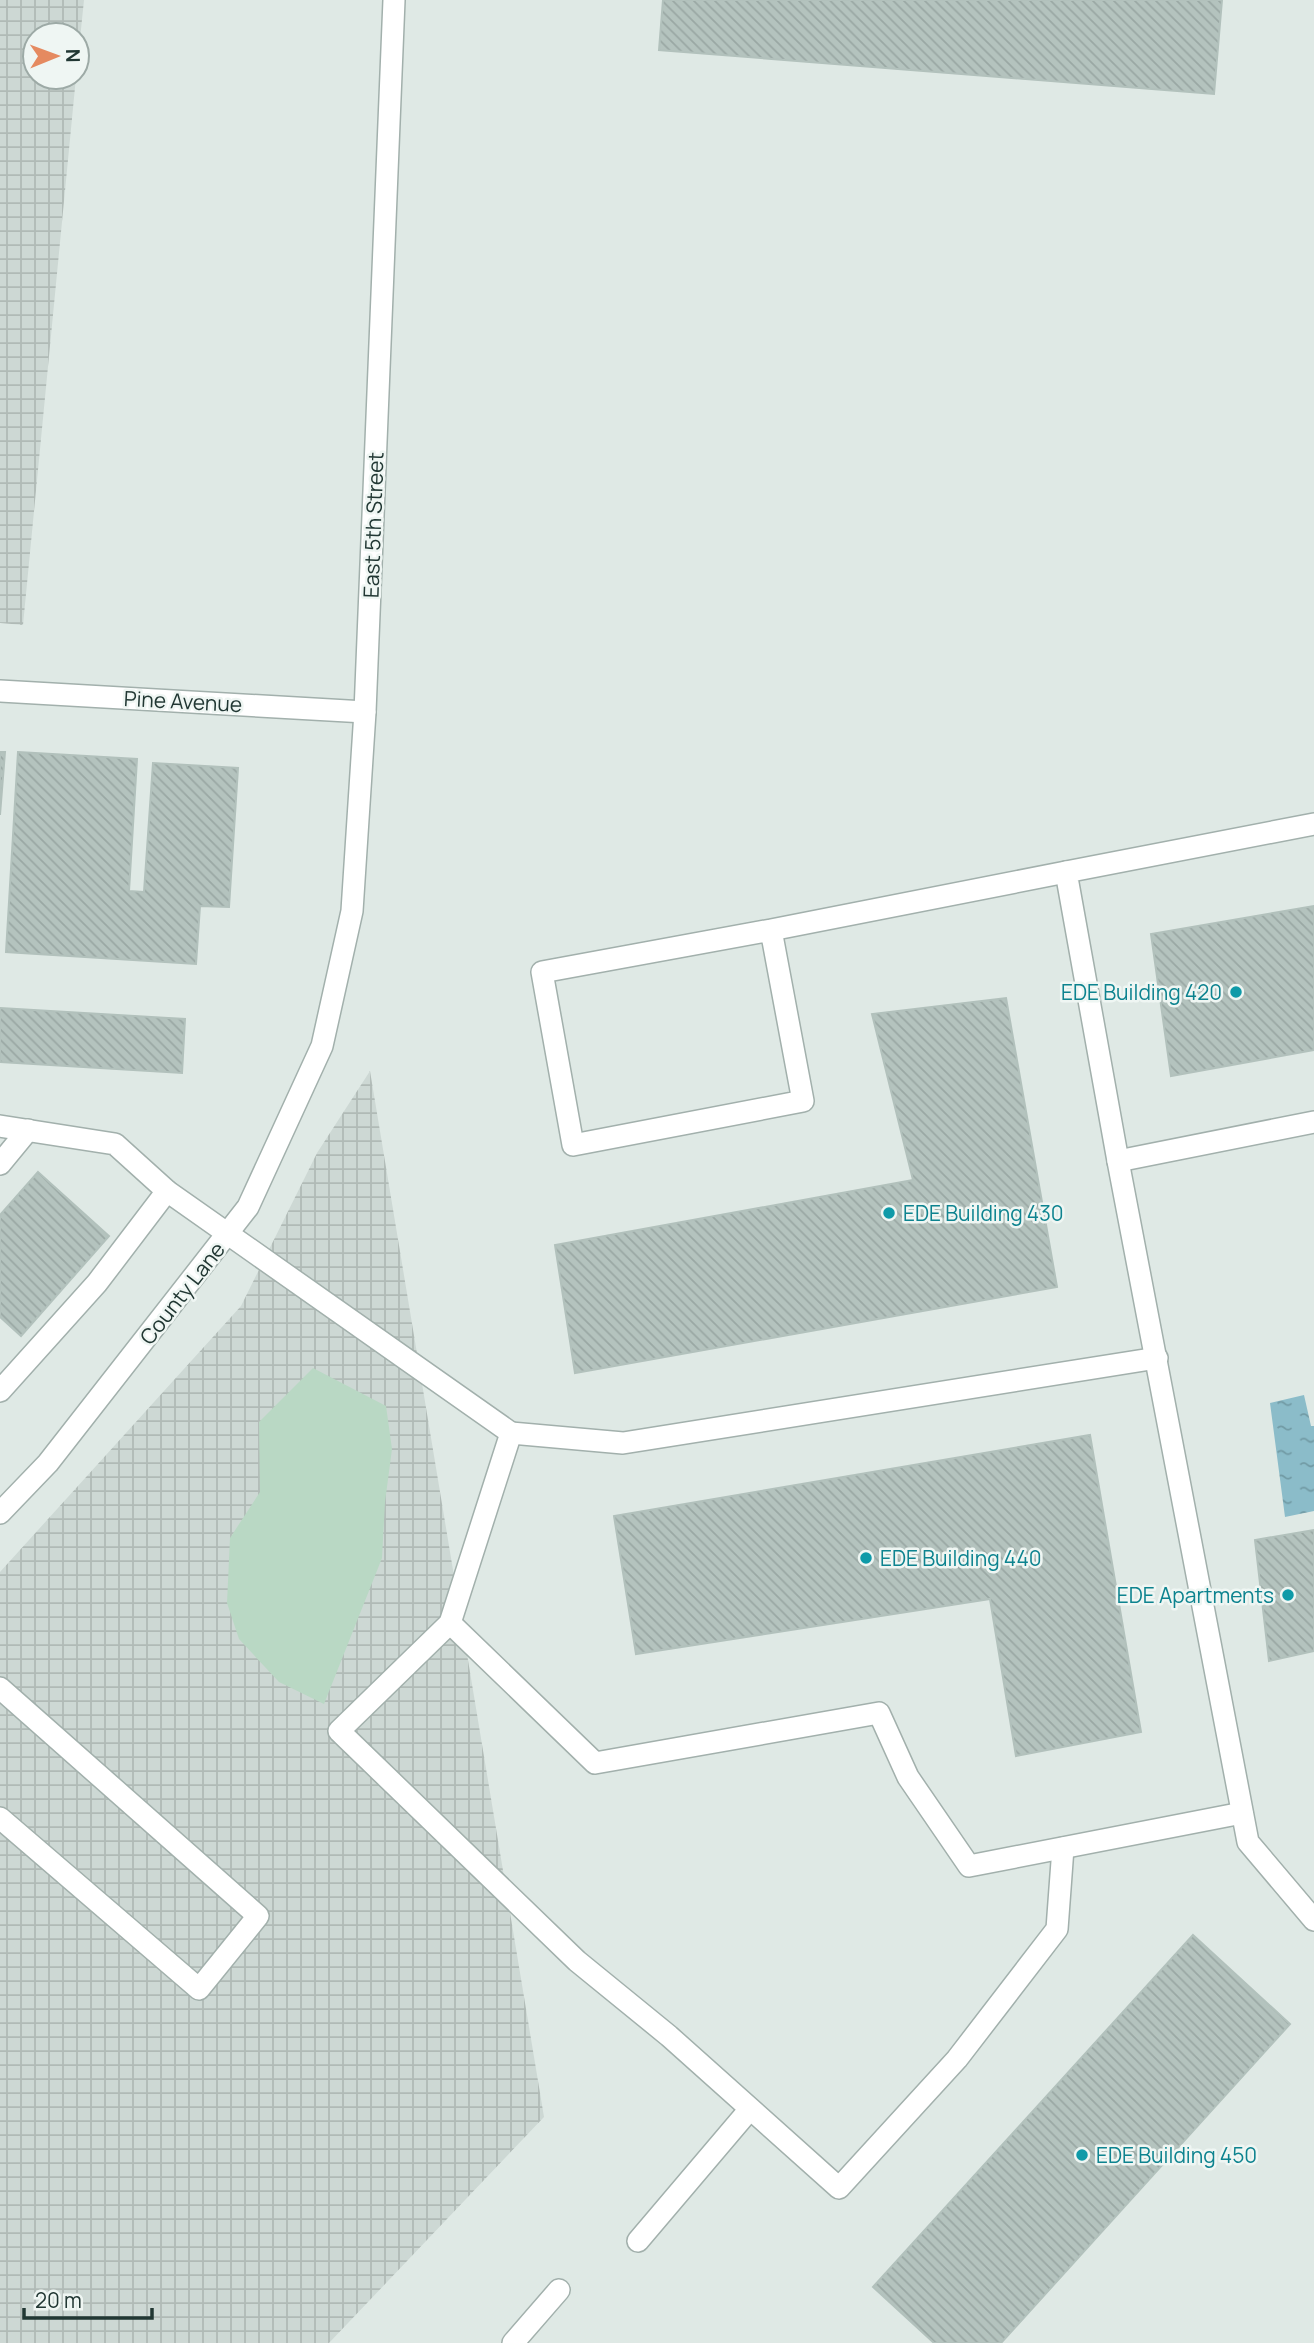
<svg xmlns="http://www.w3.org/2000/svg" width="1314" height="2343" font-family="Manrope,sans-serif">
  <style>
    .industrial { fill: url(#industrial-grid) }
    .green { fill: #b9d8c4 }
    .water { fill: url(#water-ripples) }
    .building { fill: url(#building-back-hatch); stroke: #b2c1bc; stroke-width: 2 }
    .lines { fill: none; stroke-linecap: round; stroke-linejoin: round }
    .lane-casing { stroke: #a2b0ac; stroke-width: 24 }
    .street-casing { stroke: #a2b0ac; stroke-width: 24 }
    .lane { stroke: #fff; stroke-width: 21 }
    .street { stroke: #fff; stroke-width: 21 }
    .culture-dot { fill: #0f9aa8; stroke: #eff6f3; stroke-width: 2.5 }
    .labels { text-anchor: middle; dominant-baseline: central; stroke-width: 5; stroke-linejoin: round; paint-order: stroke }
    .street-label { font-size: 21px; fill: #213733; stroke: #eff6f3 }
    .culture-label { font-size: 21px; fill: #0d838f; stroke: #eff6f3; text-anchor: start }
  </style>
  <defs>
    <pattern id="industrial-grid" width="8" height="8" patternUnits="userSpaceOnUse" patternTransform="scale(1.75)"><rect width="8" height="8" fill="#cdd8d4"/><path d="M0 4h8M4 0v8" fill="none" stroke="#b0bab6"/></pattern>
    <pattern id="water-ripples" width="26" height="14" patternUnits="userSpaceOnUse" patternTransform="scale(1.75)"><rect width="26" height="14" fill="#8bbcc9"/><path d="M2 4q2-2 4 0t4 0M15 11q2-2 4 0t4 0" fill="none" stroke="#719aa4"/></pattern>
    <pattern id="building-back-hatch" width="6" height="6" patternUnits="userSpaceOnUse" patternTransform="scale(1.75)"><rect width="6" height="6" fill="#b4c3be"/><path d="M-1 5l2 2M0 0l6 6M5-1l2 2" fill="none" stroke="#9aa8a4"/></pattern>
  </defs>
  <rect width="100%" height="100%" fill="#dfe9e5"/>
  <g class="industrial">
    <path d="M0,0H84L77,68V35H35V77H76L23,625L0,623Z"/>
    <path d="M370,1071L544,2117L329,2343H0V1572L241,1306L317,1153Z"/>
  </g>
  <path class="green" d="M313,1368L386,1406L392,1449L385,1502L382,1558L324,1704L279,1682L239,1639L227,1603L230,1538L260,1492L259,1422Z"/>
  <path class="water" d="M1304,1395L1311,1426H1314V1511L1285,1517L1270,1403Z"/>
  <g class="building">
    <path d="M663,0H1222L1214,94L659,50Z"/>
    <path d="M0,752H5L0,815Z"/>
    <path d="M18,752L137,759L129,891L144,892L153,763L238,768L229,907L200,906L196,964L6,952Z"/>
    <path d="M1314,906V1050L1171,1076L1151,934Z"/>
    <path d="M1006,998L1057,1287L575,1373L555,1245L913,1180L872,1014Z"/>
    <path d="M0,1008L185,1019L182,1073L0,1062Z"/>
    <path d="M38,1172L109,1236L21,1336L0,1317V1215Z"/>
    <path d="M1090,1435L1141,1732L1016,1756L990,1599L636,1654L614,1516Z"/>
    <path d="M1314,1530V1651L1269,1661L1255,1540Z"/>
    <path d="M1193,1935L1290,2024L1001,2343H934L873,2287Z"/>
  </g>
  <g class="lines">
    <g class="lane-casing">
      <g id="lane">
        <path d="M771,930L803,1101L573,1145L542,972L771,930L1066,872"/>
        <path d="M1314,1122L1118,1161L1248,1842L1314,1920"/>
        <path d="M0,1126L115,1144L167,1191L511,1433L450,1623L339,1731L577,1961L669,2036L839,2188L957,2059L1057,1929L1063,1848"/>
        <path d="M1118,1161L1066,872L1314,824"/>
        <path d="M0,1164L28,1130"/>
        <path d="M0,1391L97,1283L167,1191"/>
        <path d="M511,1433L623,1443L1157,1358"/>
        <path d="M450,1623L595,1763L879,1713L908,1777L969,1866L1242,1813"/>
        <path d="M0,1688L258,1916L199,1989L0,1818"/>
        <path d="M638,2241L750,2109"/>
        <path d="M513,2343L559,2290"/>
      </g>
    </g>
    <g class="street-casing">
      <g id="street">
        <path d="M0,691L365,712"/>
        <path d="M0,1513L48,1463L248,1207L322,1046L352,911L365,712L394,0"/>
      </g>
    </g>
    <use href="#lane" class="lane"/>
    <use href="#street" class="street"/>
  </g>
  <g class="culture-dot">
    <circle cx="1236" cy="992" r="7"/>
    <circle cx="889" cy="1213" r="7"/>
    <circle cx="866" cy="1558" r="7"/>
    <circle cx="1288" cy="1595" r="7"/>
    <circle cx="1082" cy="2155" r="7"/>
  </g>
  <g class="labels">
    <g class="street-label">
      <text transform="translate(373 525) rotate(-88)">East 5th Street</text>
      <text transform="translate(183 701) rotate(3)">Pine Avenue</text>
      <text transform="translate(182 1293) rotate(-52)">County Lane</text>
    </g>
    <g class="culture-label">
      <text x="1222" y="992" text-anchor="end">EDE Building 420</text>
      <text x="903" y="1213">EDE Building 430</text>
      <text x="880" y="1558">EDE Building 440</text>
      <text x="1274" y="1595" text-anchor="end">EDE Apartments</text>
      <text x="1096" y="2155">EDE Building 450</text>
    </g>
  </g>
  <g transform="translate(56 56) rotate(89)"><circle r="33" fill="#eff6f3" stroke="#9daaa6" stroke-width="2"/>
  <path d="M0-5L12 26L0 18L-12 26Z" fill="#e58a60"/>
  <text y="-10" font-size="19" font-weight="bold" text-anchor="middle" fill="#213733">N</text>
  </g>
  <path d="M24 2308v10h128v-10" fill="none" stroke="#213733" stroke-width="3.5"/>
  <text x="35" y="2308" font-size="21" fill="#213733" stroke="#eff6f3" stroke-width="5" paint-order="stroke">20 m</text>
</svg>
